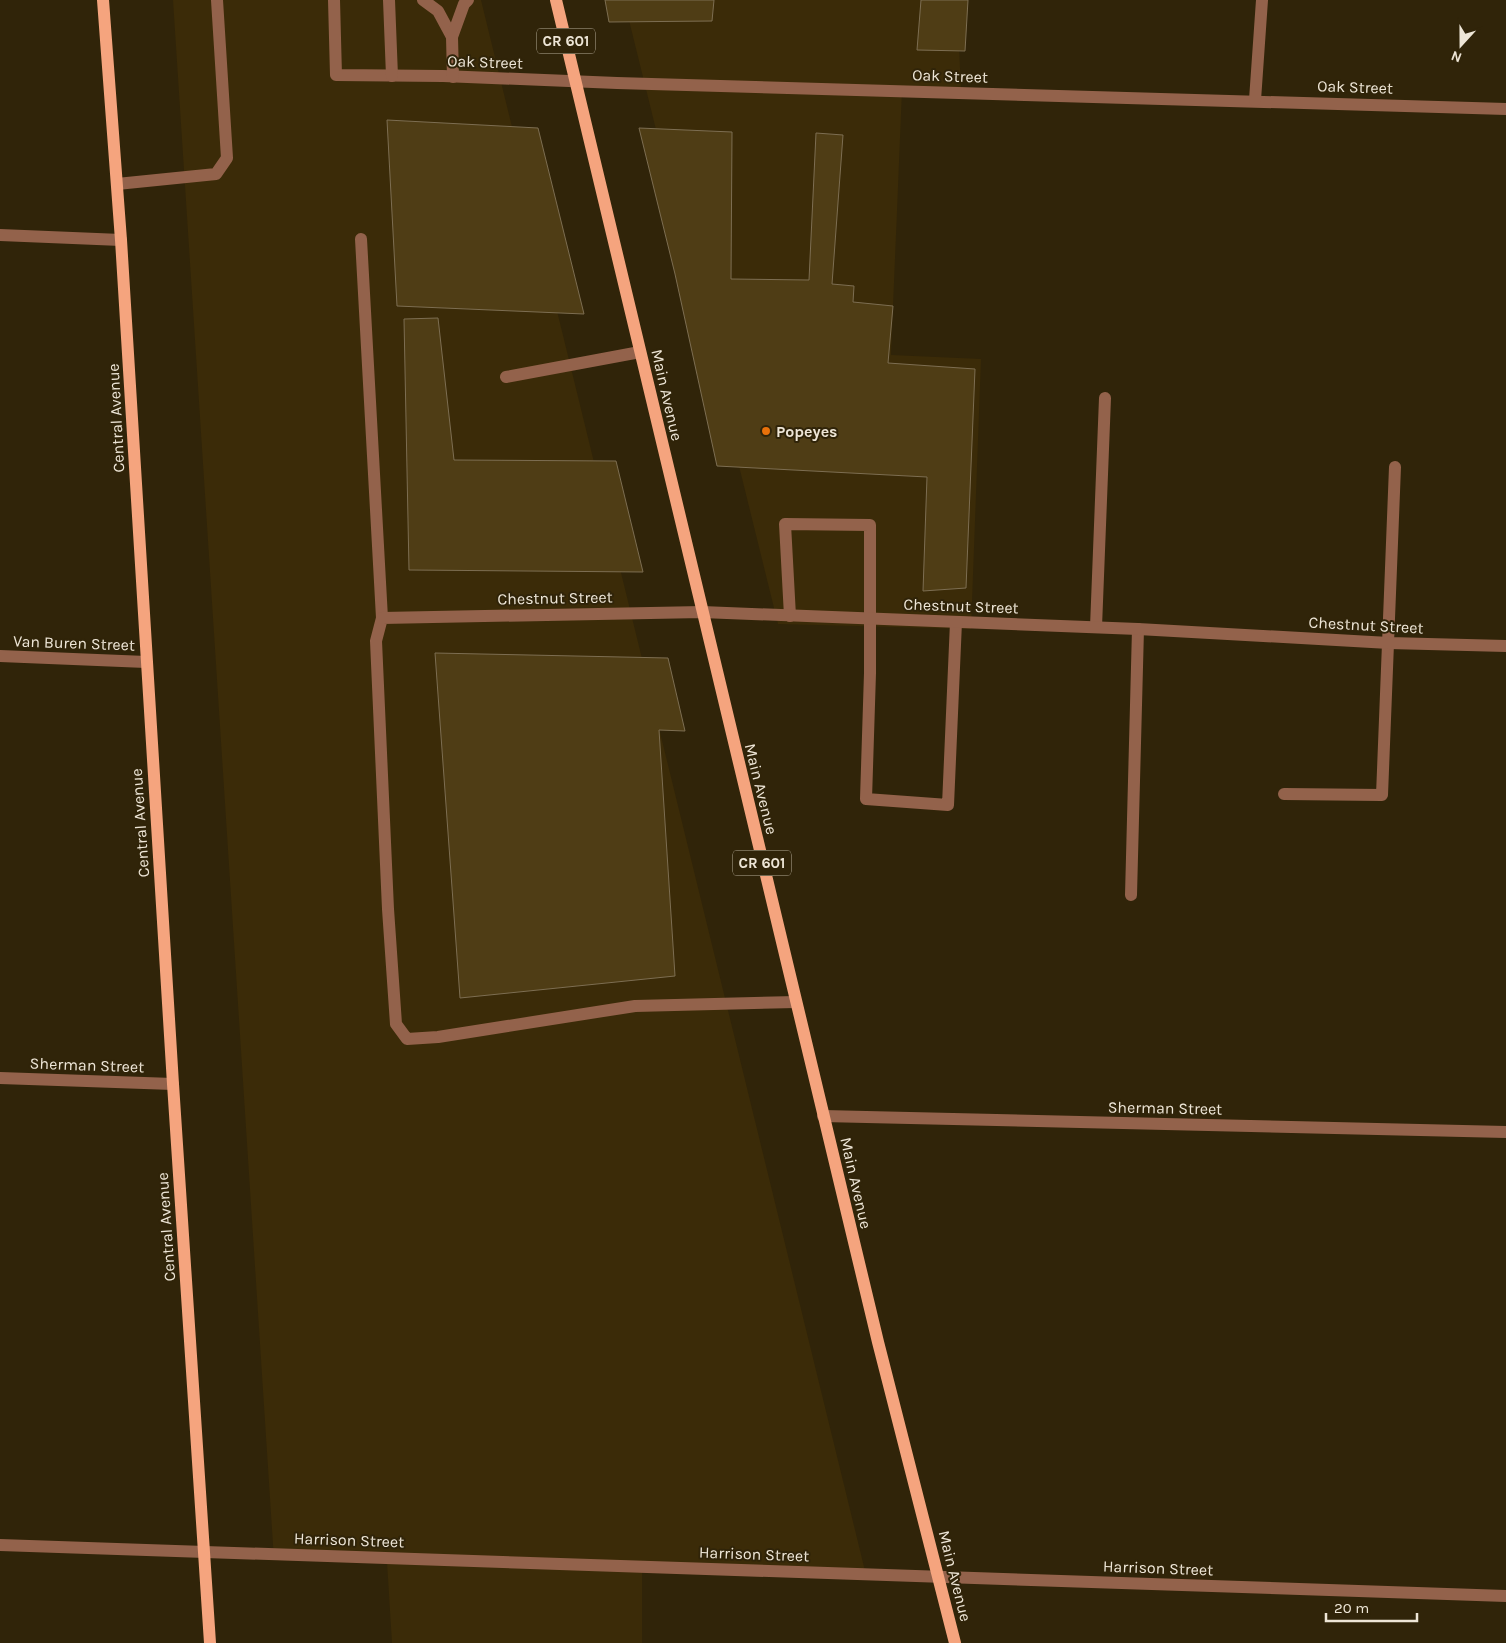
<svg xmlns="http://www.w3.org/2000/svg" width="1506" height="1643" font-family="Karla,sans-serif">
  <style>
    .built { fill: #3b2b08 }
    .building { fill: #4f3d15; stroke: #7d6e52 }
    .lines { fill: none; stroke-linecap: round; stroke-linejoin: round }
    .minor { stroke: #93624b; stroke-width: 12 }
    .major { stroke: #f5a47e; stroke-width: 12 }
    .food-dot { fill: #e8710a; stroke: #302409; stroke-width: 2 }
    .labels { text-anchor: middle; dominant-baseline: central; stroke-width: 4; stroke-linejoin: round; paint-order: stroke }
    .shield { fill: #302409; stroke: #b5ac99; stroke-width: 1 }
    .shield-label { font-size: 15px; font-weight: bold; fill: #eee6d7 }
    .street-label { font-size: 16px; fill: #eee6d7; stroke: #302409 }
    .poi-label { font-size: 16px; font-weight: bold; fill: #eee6d7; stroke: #302409; text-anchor: start }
  </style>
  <rect width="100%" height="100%" fill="#302409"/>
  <g class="built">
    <path d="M173,0H481L867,1579L642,1568V1643H392L387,1562L274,1560Z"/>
    <path d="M624,0H957L961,91L902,90L891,355L981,359L971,629L778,624Z"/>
  </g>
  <g class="building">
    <path d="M605,0H714L712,21L609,22Z"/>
    <path d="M921,0H968L965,51L917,50Z"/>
    <path d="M387,120L538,128L584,314L397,306Z"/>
    <path d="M639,128L732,132L731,279L809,280L816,133L843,135L832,284L854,286L853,302L893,306L888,363L975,369L966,588L923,591L927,477L717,466L675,274Z"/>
    <path d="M438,318L454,460L616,461L643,572L409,570L404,319Z"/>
    <path d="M435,653L668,658L685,731L659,730L675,976L460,998Z"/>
  </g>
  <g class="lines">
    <g class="minor">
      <path d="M334,0L336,75L443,76L617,83L1506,109"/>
      <path d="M389,0L392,76"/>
      <path d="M423,0L438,11L452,37"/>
      <path d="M453,77L452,37L464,4L468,0"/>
      <path d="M1255,100L1262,0"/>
      <path d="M117,184L216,174L227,158L217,0"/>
      <path d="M0,235L121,240"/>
      <path d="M361,239L382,618"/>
      <path d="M506,377L640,352"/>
      <path d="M790,616L785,524L870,525V673L866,799L948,805L956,622"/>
      <path d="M1096,627L1105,398"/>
      <path d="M0,656L146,662"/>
      <path d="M1284,794L1382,795L1395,467"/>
      <path d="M1131,895L1138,629"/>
      <path d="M796,1002L635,1006L438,1037L407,1039L396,1024L388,909L376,641L382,618L702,612L1138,629L1389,643L1506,646"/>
      <path d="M0,1078L173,1084"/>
      <path d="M823,1116L1506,1132"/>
      <path d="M0,1545L1506,1596"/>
    </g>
    <g class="major">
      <path d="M103,0L121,240L173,1084L210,1643"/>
      <path d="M556,0L878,1342L955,1643"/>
    </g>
  </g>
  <circle class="food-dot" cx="766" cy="431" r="5"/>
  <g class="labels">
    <g class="shield">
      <rect x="537" y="28.5" width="58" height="25" rx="4"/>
      <rect x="733" y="850.5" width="58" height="25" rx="4"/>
    </g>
    <g class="shield-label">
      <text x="566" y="41">CR 601</text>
      <text x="762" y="863">CR 601</text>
    </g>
    <g class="street-label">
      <text transform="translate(485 62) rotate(2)">Oak Street</text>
      <text transform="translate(950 76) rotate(2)">Oak Street</text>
      <text transform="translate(1355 87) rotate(2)">Oak Street</text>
      <text transform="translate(667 395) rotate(77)">Main Avenue</text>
      <text transform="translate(116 418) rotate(-93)">Central Avenue</text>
      <text transform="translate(555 598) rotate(-1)">Chestnut Street</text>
      <text transform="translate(961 606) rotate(2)">Chestnut Street</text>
      <text transform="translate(1366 625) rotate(3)">Chestnut Street</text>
      <text transform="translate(74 643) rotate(2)">Van Buren Street</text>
      <text transform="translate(761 789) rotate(76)">Main Avenue</text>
      <text transform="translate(140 823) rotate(-94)">Central Avenue</text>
      <text transform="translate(87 1065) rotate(2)">Sherman Street</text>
      <text transform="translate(1165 1108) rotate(1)">Sherman Street</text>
      <text transform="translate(856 1183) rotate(77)">Main Avenue</text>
      <text transform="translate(166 1227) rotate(-94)">Central Avenue</text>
      <text transform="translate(349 1540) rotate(2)">Harrison Street</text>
      <text transform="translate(754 1554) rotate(2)">Harrison Street</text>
      <text transform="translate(1158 1568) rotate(2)">Harrison Street</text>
      <text transform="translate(955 1576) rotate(76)">Main Avenue</text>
    </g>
    <g class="poi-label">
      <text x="776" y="431">Popeyes</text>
    </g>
  </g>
  <g transform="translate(1461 45) rotate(201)" stroke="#302409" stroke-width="4" paint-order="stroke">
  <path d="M0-4L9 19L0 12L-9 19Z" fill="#eee6d7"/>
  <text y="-8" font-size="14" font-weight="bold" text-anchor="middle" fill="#eee6d7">N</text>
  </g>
  <path d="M1326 1613v8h91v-8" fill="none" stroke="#eee6d7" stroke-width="2.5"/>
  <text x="1334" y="1613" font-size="15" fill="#eee6d7" stroke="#302409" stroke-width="4" paint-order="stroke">20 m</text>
</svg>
